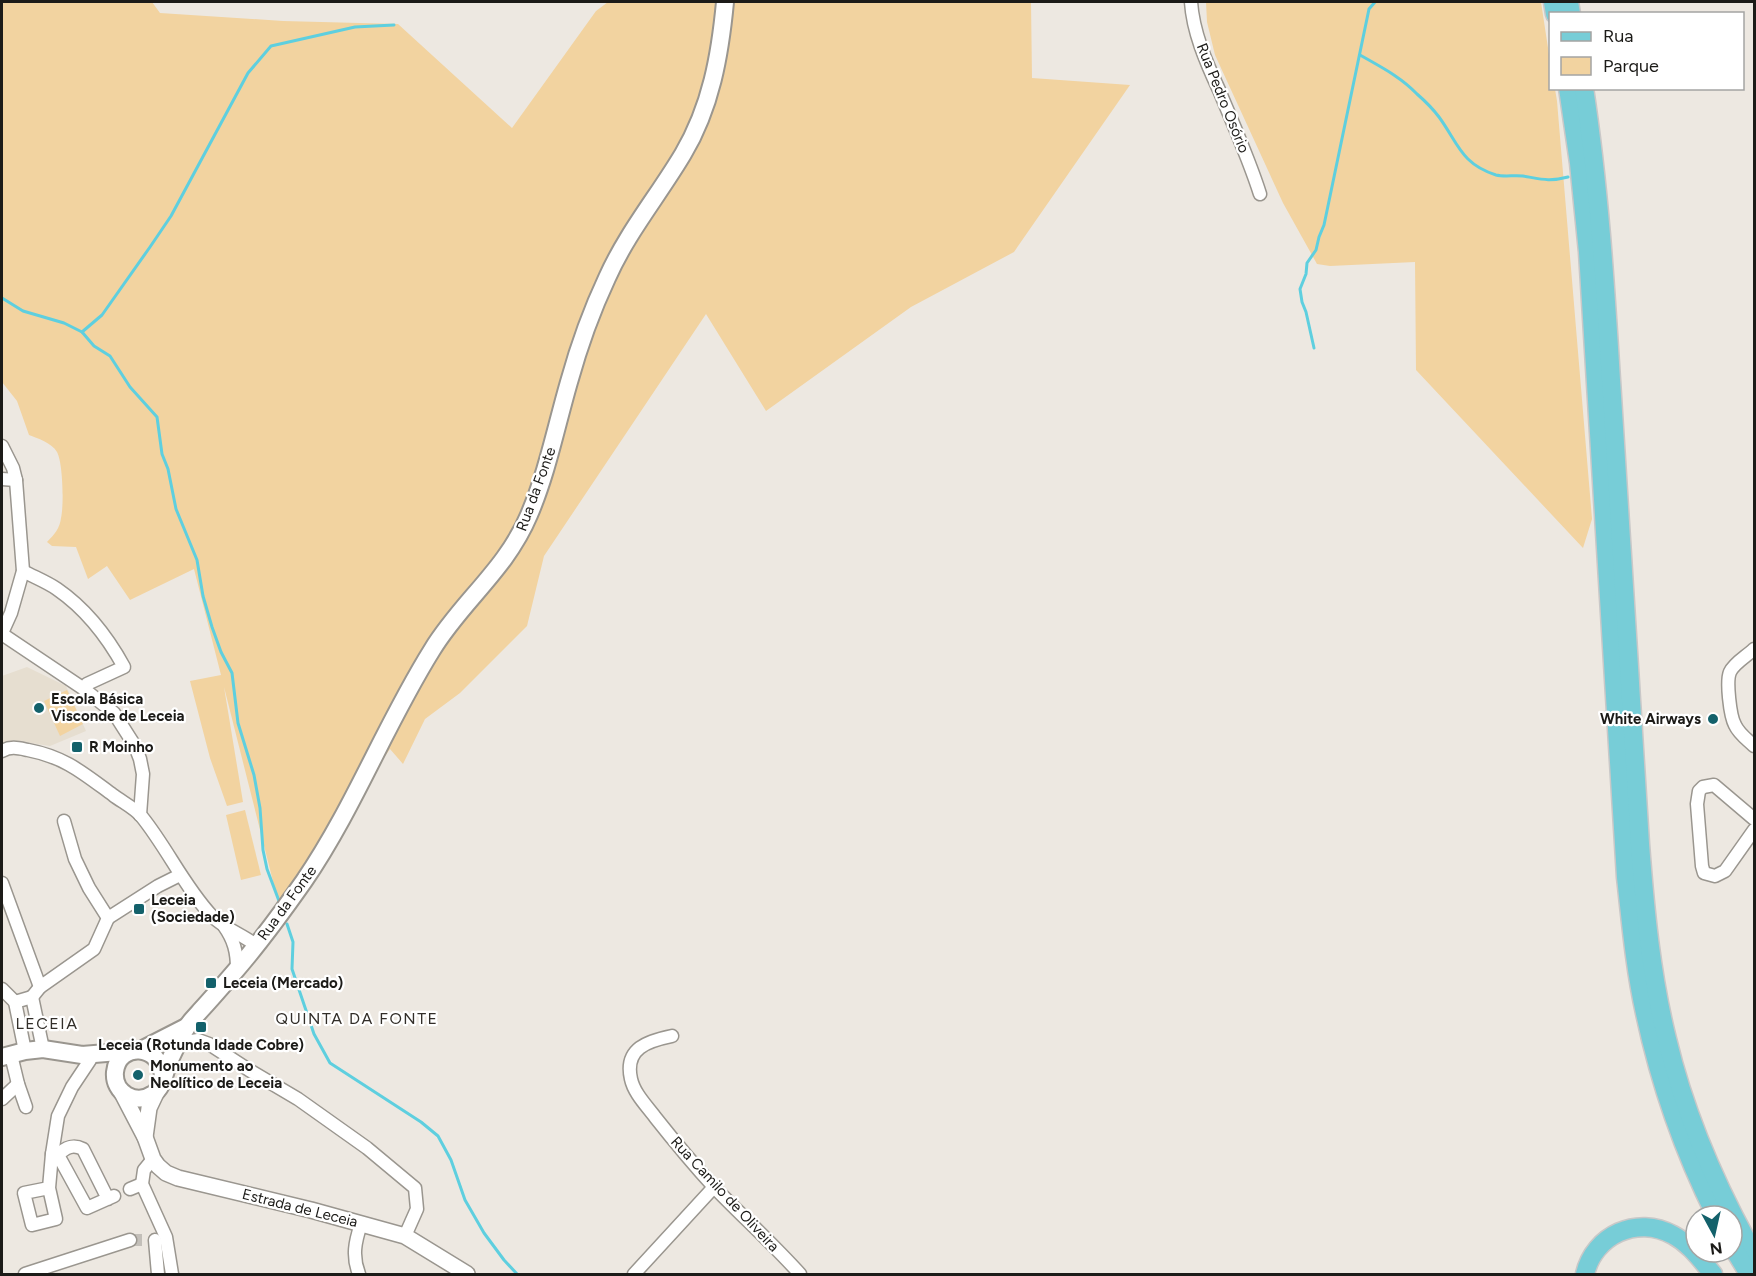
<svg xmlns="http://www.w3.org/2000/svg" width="1756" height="1276" font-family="Figtree,sans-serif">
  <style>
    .built { fill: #e6ded0 }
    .green { fill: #f2d3a0 }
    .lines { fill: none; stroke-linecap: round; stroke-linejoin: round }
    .stream { stroke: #5ecfdf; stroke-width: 3 }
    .minor-tunnel { stroke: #c3bfb9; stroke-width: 12; stroke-dasharray: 12 6; stroke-linecap: butt }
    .minor-casing { stroke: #9a968f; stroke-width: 15 }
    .tertiary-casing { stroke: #9a968f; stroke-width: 18 }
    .secondary-casing { stroke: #9a968f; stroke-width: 20 }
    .primary-casing { stroke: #c9c8c8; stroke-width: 21 }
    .minor { stroke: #fff; stroke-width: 12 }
    .tertiary { stroke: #fff; stroke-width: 15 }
    .secondary { stroke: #fff; stroke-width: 16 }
    .primary { stroke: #77cdd7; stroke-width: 18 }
    .poi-dot { fill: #13616b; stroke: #fff; stroke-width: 2 }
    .labels { text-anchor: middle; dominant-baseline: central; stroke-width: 4.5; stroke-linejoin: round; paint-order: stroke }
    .street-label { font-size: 15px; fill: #1c1b18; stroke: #fff }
    .poi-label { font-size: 15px; font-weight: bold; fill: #1c1b18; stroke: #fff; text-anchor: start }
    .neighbourhood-label { font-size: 16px; letter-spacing: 1.5px; fill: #322e29; stroke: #fff }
  </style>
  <rect width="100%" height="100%" fill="#ede8e1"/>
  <path class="built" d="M27,667L66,686L86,731L50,746L18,741L2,742V676Z"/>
  <g class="green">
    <path d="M2,2H152L160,13L283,21L398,24L512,128L596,11L608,2H1031L1032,78L1130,85L1014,252L911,307L766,411L706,314L544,556L527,626L460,693L425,719L403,764L390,749L280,909L224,687L243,802L227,806L210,758L190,681L221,675L194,569L130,600L107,566L88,579L76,547L52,546L47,542C54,535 60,528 61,518C64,505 63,463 57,452C52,443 37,438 29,435L17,401L2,382Z"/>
    <path d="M1206,2H1541L1550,61V88L1555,89L1557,101L1592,519L1583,548L1416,370L1415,262L1330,266L1317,264L1283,203L1215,55L1207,22Z"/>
    <path d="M67,690L83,724L60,736L44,701Z"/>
    <path d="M245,810L261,875L241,880L226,815Z"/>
  </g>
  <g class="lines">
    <g class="stream">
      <path d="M1360,55C1381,67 1401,77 1417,94C1425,101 1433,109 1439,117C1458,143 1461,164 1496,175C1504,177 1514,175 1523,176C1541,179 1549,182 1568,177"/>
      <path d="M2,298L23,311L64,323L82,332L94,346L110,356L130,387L157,417L162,454L168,469L176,509L197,560L203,596L212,627L221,652L232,673L238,723L254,775L260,808L263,850L267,869L279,901"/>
      <path d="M82,332L102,315L150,247L171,216L248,73L271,46L355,27L394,25"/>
      <path d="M1314,348L1306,312L1302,302L1300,289L1306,274L1307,263L1316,250L1319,237L1324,225L1369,9L1375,2"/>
      <path d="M287,924L293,942L292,969L314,1034L330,1063L421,1122L438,1136L451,1160L465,1200L484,1233L504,1260L517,1274"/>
    </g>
    <path class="minor-tunnel" d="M130,1240H148"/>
    <g class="minor-casing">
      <g id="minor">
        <path d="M1191,2C1193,32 1206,62 1219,90C1233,124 1249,159 1260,194"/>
        <path d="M2,446L13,468L16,480L23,571L11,613L2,633"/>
        <path d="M2,479L16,480"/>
        <path d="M23,571C34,577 47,582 57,589C86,609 107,636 124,667L87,684L84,689"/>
        <path d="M2,634L84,689L114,713L135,746L140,759L143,774L140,815"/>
        <path d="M1754,649C1747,656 1734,663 1730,672C1726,681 1730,716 1735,725C1739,734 1748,740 1754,746"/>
        <path d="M2,751C11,746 18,748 28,750C65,757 83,773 113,795C122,802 135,808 142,817C167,848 184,886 211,915C224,929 242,934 257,946"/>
        <path d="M1754,819L1714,785L1703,787L1699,791L1697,804L1702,866L1704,873L1715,876L1725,871L1754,830"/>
        <path d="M64,821L75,859L89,888L108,918"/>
        <path d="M2,883L40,987"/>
        <path d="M108,918L158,886L180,875"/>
        <path d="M224,926C234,940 237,952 237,969"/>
        <path d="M2,989L15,1002"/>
        <path d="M32,997L40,987L94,949L108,918"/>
        <path d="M32,997L43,1049"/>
        <path d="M672,1036C648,1041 624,1048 631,1079C634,1093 646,1105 655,1117C674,1141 693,1164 714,1187C742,1216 773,1244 800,1274"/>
        <path d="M179,1043L198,1040L209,1044L249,1070L298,1099L367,1148L415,1188L417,1209L405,1236"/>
        <path d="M25,1051L15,1002L32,997"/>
        <path d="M11,1055L18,1084L26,1107"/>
        <path d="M2,1099L18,1084"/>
        <path d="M52,1154L58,1116L72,1087L90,1060"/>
        <path d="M153,1159L144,1170L142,1184L166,1237L172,1274"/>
        <path d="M49,1188L24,1193L32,1225L56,1219L49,1188L52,1154L58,1155"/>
        <path d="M130,1189L142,1184"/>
        <path d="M108,1199L83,1149C73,1144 66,1147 58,1155L87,1208L114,1196"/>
        <path d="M155,1240L158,1274"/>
        <path d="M25,1274L130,1240"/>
        <path d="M359,1274C352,1256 355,1242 361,1224"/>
        <path d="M634,1274L714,1187"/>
      </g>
    </g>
    <g class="tertiary-casing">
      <g id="tertiary">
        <path d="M121,1091L145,1137L153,1159L158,1166L166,1173L178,1178L311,1210L405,1236L467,1274"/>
        <path d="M145,1137L149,1108L157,1091"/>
      </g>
    </g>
    <g class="secondary-casing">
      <g id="secondary">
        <path d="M141,1050L186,1027"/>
        <path d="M2,1057L25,1051L43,1049L82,1055L131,1051"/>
        <path d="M163,1077C161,1043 118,1042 115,1072C113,1093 136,1106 153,1094C163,1088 164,1075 168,1064C173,1053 181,1036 187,1027C190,1021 196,1016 200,1011C213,997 225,983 237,969C261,941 283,911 304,881C354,808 385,725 432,650C461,602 506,570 529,515C547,473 556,427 569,382C579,346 591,312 607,278C627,233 658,196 683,154C711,107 720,55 725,2"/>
      </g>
    </g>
    <g class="primary-casing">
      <g id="primary">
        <path d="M1553,2L1555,14"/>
        <path d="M1569,2L1571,14"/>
        <path d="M1568,88L1579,163L1588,252L1626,877C1631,922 1635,968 1645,1013C1660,1084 1684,1152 1716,1216"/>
        <path d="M1584,88C1599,186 1605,282 1611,380C1617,481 1623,582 1630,683C1633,737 1637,791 1640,844C1645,910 1651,975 1667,1039C1685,1115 1716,1186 1754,1254"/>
        <path d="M1732,1246L1749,1274"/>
        <path d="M1585,1274C1594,1235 1637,1215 1673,1235C1690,1244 1701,1260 1713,1274"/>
      </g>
    </g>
    <use href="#minor" class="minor"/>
    <use href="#tertiary" class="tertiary"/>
    <use href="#secondary" class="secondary"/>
    <use href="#primary" class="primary"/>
  </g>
  <g class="poi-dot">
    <circle cx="39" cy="708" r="6"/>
    <circle cx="1713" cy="719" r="6"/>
    <rect x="71" y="741" width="12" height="12" rx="3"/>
    <rect x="133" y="903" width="12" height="12" rx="3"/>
    <rect x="205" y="977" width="12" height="12" rx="3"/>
    <rect x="195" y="1021" width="12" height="12" rx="3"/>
    <circle cx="138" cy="1075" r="6"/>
  </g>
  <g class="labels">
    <g class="street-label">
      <text transform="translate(1223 98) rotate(68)">Rua Pedro Osório</text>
      <text transform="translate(536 489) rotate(-70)">Rua da Fonte</text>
      <text transform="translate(287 903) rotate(-54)">Rua da Fonte</text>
      <text transform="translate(725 1194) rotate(47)">Rua Camilo de Oliveira</text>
      <text transform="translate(300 1208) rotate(14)">Estrada de Leceia</text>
    </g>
    <g class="poi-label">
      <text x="51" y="699">Escola Básica<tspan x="51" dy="17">Visconde de Leceia</tspan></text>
      <text x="1701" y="719" text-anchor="end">White Airways</text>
      <text x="89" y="747">R Moinho</text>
      <text x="151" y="900">Leceia<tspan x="151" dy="17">(Sociedade)</tspan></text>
      <text x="223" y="983">Leceia (Mercado)</text>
      <text x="201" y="1045" text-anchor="middle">Leceia (Rotunda Idade Cobre)</text>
      <text x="150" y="1066">Monumento ao<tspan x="150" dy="17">Neolítico de Leceia</tspan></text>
    </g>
    <g class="neighbourhood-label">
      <text x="357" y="1018">QUINTA DA FONTE</text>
      <text x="47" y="1023">LECEIA</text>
    </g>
  </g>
  <rect width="1756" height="1276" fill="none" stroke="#1c1b18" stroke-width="6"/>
  <rect x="1549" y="12" width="195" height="78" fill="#ffffff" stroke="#a4a4a3" stroke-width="1.5"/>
  <rect x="1561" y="32" width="30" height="9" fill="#77cdd7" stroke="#a4a4a3" stroke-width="1.5"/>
  <text x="1603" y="42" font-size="18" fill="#1c1b18">Rua</text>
  <rect x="1561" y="57" width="30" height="18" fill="#f2d3a0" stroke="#a4a4a3" stroke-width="1.5"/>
  <text x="1603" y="72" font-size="18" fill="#1c1b18">Parque</text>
  <g transform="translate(1714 1234) rotate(172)"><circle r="28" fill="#ffffff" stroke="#a4a4a3" stroke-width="1.5"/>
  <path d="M0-4.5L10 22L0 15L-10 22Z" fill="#13616b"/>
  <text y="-9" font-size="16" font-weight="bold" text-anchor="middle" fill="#1c1b18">N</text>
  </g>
</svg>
